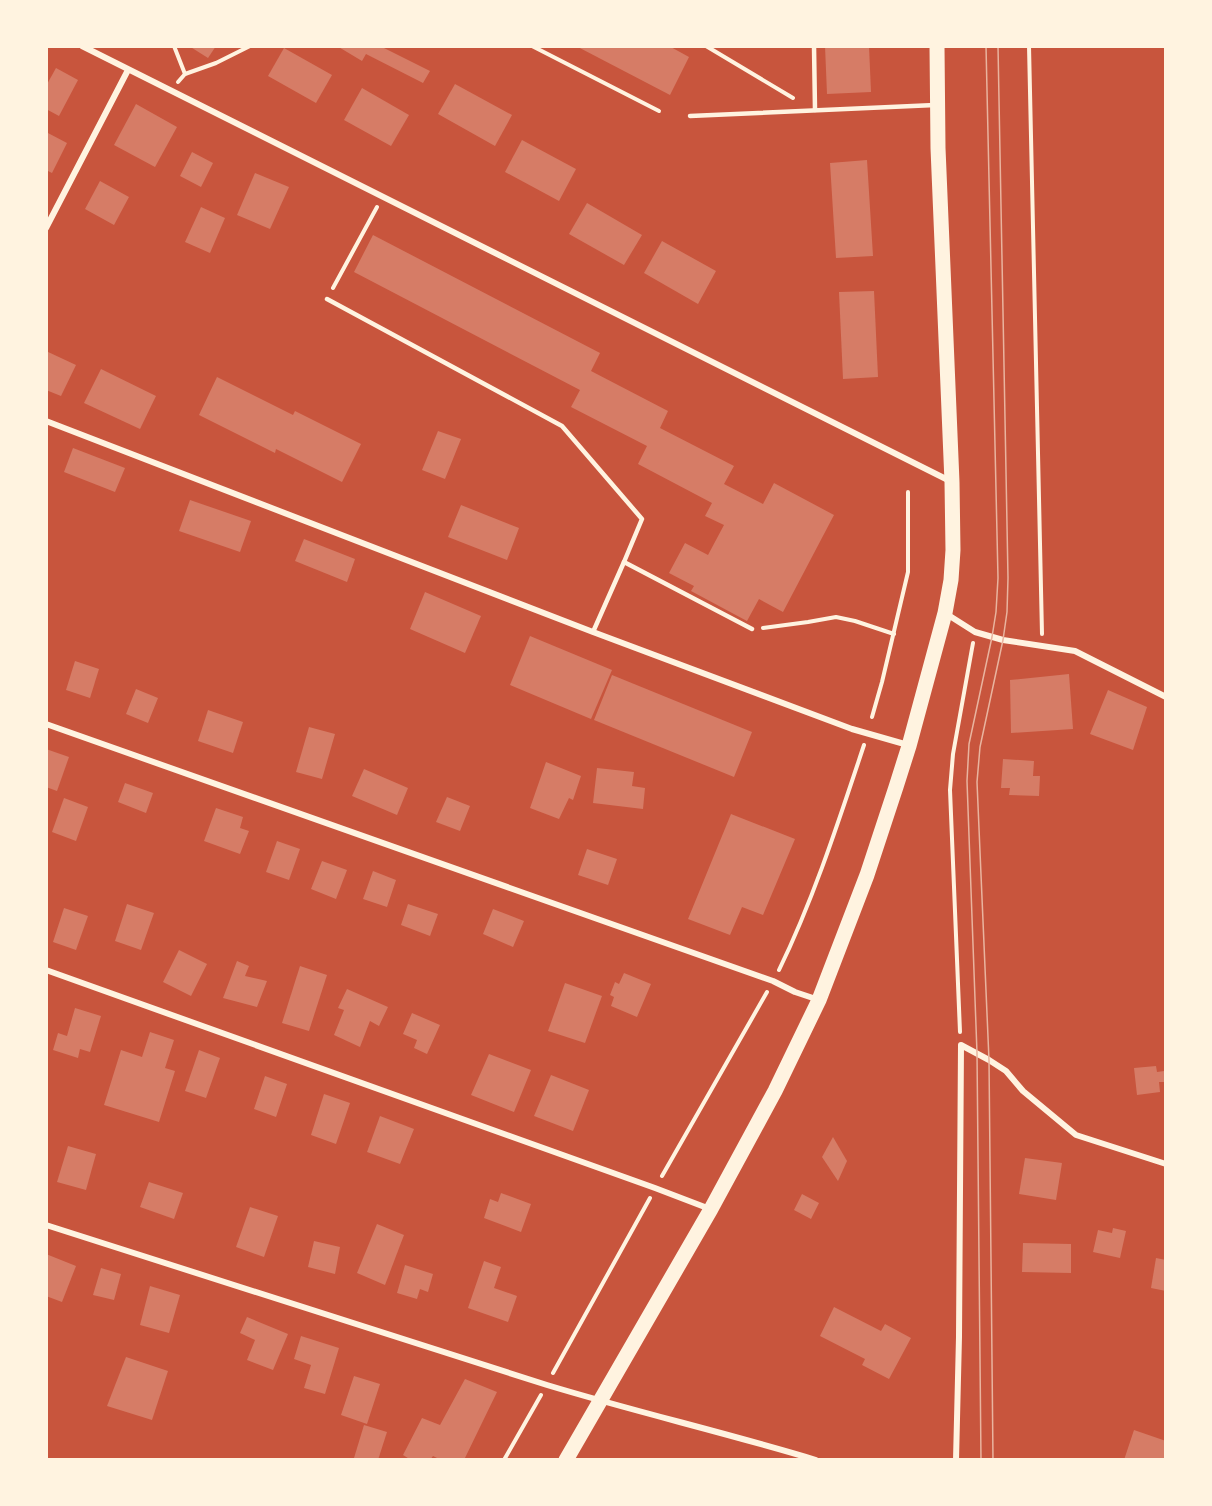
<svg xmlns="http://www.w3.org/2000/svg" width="1212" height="1506" font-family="'PT Serif',serif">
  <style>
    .building { fill: #d67c66 }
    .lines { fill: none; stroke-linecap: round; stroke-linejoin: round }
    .path { stroke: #fff3e0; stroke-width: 4 }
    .service { stroke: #fff3e0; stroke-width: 4.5 }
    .minor { stroke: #fff3e0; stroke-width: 6 }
    .primary { stroke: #fff3e0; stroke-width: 15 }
    .tram { stroke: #e9b49f; stroke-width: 1.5 }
  </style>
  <rect width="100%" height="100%" fill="#c8553d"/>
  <g class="building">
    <path d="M189,46H216L208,58Z"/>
    <path d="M337,46H380L430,71L423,83L366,54L362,61Z"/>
    <path d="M576,46H669L689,57L670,95Z"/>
    <path d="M825,46H869L871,92L827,94Z"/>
    <path d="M284,48L332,75L316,103L268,76Z"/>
    <path d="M56,68L78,80L59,116L46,109V86Z"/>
    <path d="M455,84L512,115L495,146L438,114Z"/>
    <path d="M362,88L409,115L391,146L344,120Z"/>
    <path d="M136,104L177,127L155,167L114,145Z"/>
    <path d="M46,132L67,143L52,173L46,170Z"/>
    <path d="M522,140L576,169L559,201L505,172Z"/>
    <path d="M192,152L213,163L201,187L180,176Z"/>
    <path d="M867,160L873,256L836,258L830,163Z"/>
    <path d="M255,173L289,187L270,229L237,215Z"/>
    <path d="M100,181L129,197L114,225L85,209Z"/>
    <path d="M587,203L642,235L624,265L569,234Z"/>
    <path d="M201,207L225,218L210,253L185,242Z"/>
    <path d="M373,235L600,353L591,371L668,411L660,428L734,466L724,484L763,504L774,483L834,515L783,612L759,599L747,621L691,591L694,586L669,573L685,543L708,555L724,525L705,516L712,503L638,464L647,446L571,407L580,390L354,272Z"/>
    <path d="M662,241L716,271L698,304L644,273Z"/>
    <path d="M874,291L878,377L843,379L839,292Z"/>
    <path d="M46,351L76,365L61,396L46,390Z"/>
    <path d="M101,369L156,396L140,429L84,403Z"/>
    <path d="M217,377L293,415L295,411L361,444L342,482L276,449L275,453L199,415Z"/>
    <path d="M438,431L461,439L445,479L422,470Z"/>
    <path d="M73,448L125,468L115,492L64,472Z"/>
    <path d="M190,500L251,521L240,552L179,531Z"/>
    <path d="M461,505L519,528L507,560L448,537Z"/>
    <path d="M304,539L355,559L347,582L295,561Z"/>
    <path d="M425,592L481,616L465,653L410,629Z"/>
    <path d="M530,636L612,670L591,719L510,685Z"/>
    <path d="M75,661L99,669L90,698L66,690Z"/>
    <path d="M1069,674L1073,729L1011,733L1010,680Z"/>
    <path d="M612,675L752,732L734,777L594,720Z"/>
    <path d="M136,689L158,698L148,723L126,714Z"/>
    <path d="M1108,690L1147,707L1133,750L1090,734Z"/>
    <path d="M208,710L243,722L233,753L198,741Z"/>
    <path d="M309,727L335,734L322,779L296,772Z"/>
    <path d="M46,749L69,757L57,791L46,787Z"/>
    <path d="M1003,759L1034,761L1033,776H1040L1039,796L1009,795L1010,788H1001Z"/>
    <path d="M546,762L581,776L573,800L569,798L559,819L530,808Z"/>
    <path d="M597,768L634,772L632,786L645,788L643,809L593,803Z"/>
    <path d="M364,769L408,788L397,815L352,796Z"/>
    <path d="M125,783L153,793L146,813L118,802Z"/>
    <path d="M447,797L470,806L460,831L436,822Z"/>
    <path d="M64,798L88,807L76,841L52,832Z"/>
    <path d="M216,808L243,817L240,828L249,831L240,854L204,841Z"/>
    <path d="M731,814L795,839L763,915L742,907L730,935L688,919Z"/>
    <path d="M277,841L300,849L289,880L266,872Z"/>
    <path d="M587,849L617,859L608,885L578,875Z"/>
    <path d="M322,861L347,870L336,899L311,889Z"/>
    <path d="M373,871L396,880L387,907L363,899Z"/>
    <path d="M127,904L154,913L141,950L115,941Z"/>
    <path d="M408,904L438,914L430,936L401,925Z"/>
    <path d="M64,908L88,916L76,950L53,942Z"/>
    <path d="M493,909L524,921L513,947L483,934Z"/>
    <path d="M179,950L207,964L191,996L163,982Z"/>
    <path d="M237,961L249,966L245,976L267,981L257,1007L223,998Z"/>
    <path d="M300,966L327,975L309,1031L282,1023Z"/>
    <path d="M624,973L651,984L637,1017L611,1006L614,997L610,995L615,982L619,984Z"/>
    <path d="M565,983L602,996L585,1043L548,1031Z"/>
    <path d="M347,989L388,1007L379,1026L370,1021L360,1047L334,1035L344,1010L338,1008Z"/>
    <path d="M75,1008L101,1016L90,1052L80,1049L78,1058L53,1050L58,1033L67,1036Z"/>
    <path d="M412,1013L440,1025L427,1054L414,1048L417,1040L403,1034Z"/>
    <path d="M150,1032L174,1040L165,1068L175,1071L159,1122L104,1105L121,1050L142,1057Z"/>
    <path d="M199,1050L220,1058L206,1098L185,1091Z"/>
    <path d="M489,1054L531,1070L514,1112L471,1095Z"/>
    <path d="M1156,1066L1157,1072L1164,1071L1165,1082H1159L1160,1092L1137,1095L1134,1068Z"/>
    <path d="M551,1075L589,1090L573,1131L534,1116Z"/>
    <path d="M265,1076L287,1084L276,1117L254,1109Z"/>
    <path d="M324,1094L350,1103L336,1144L311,1135Z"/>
    <path d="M380,1116L414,1129L400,1164L367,1152Z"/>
    <path d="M833,1137L847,1161L838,1181L822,1157Z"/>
    <path d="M68,1146L96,1154L86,1190L57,1182Z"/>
    <path d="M1025,1158L1062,1163L1056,1200L1019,1194Z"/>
    <path d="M149,1182L183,1193L174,1219L140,1207Z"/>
    <path d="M501,1193L531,1204L521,1232L484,1218L490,1199L498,1202Z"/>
    <path d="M802,1194L819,1203L811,1219L794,1210Z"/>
    <path d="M250,1207L278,1216L264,1257L236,1247Z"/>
    <path d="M377,1224L404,1235L385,1285L357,1273Z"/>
    <path d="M1113,1228L1126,1231L1120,1258L1093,1252L1098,1230L1112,1233Z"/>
    <path d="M314,1241L340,1247L335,1274L308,1267Z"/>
    <path d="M1023,1243L1071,1244V1273L1022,1272Z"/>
    <path d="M46,1254L76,1266L62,1302L46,1296Z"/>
    <path d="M1156,1258L1166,1260V1291L1151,1288Z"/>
    <path d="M484,1261L501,1267L494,1288L517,1296L508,1322L468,1308Z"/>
    <path d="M405,1265L433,1274L428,1292L420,1289L417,1299L397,1293Z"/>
    <path d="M101,1268L121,1274L114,1300L93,1295Z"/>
    <path d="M150,1286L180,1295L169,1333L140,1325Z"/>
    <path d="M834,1307L881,1331L885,1324L911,1338L889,1379L862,1365L865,1359L820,1336Z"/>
    <path d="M247,1317L288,1334L273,1370L247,1360L255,1340L240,1333Z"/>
    <path d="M301,1336L339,1348L325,1394L304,1388L311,1365L294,1359Z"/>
    <path d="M126,1357L168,1371L152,1420L107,1406Z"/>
    <path d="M354,1376L380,1384L367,1424L341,1415Z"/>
    <path d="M465,1379L497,1392L464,1460H441L433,1456L430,1460H411L403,1455L422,1418L440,1425Z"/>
    <path d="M364,1425L387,1432L378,1460H358L354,1458Z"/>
    <path d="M1134,1430L1166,1441V1460H1124Z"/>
  </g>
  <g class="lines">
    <g class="path">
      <path d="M174,46L185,74"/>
      <path d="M532,46L659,111"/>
      <path d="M706,46L793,98"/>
      <path d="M1029,46L1042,634"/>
      <path d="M178,82L185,74L216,63L250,46"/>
      <path d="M333,288L377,207"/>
      <path d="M763,628L808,622L836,617L855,621L894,634"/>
      <path d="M872,717L882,682L908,572V492"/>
      <path d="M779,970C814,898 839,820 864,745"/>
      <path d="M960,1032L950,790L953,754L973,643"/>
      <path d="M662,1176L767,992"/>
      <path d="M553,1373L650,1198"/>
      <path d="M504,1460L541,1395"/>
    </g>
    <g class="service">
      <path d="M814,46L815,110"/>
      <path d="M690,116L935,105"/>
      <path d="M327,299L562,426L642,519L624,562L752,629"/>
      <path d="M593,632L624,562"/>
    </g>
    <g class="minor">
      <path d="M82,46L950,481"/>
      <path d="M46,228L128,70"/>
      <path d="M46,421L593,632L852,729L908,745"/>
      <path d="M945,613L975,632L1003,640L1075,651L1166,697"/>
      <path d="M46,724L773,981L795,992L819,1000"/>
      <path d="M46,970L655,1188L710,1209"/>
      <path d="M46,1225L547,1385C636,1412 727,1433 816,1460"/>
      <path d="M956,1460L959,1337L961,1045L989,1060L1006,1071L1023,1091L1076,1135L1166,1164"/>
    </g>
    <path class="primary" d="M566,1460L711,1209L775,1091L819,1000L867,875L896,787L909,746L945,613L951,580L953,550L952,482L938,148L937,46"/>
    <g class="tram">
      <path d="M981,1460L977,1053L967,781L969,744L992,637L996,612L998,578L986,46"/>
      <path d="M993,1460L989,1060L977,782L980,747L1003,640L1007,612L1008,578L998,46"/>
    </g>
  </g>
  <rect width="1212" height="1506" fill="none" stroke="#fff3e0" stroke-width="96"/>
</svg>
